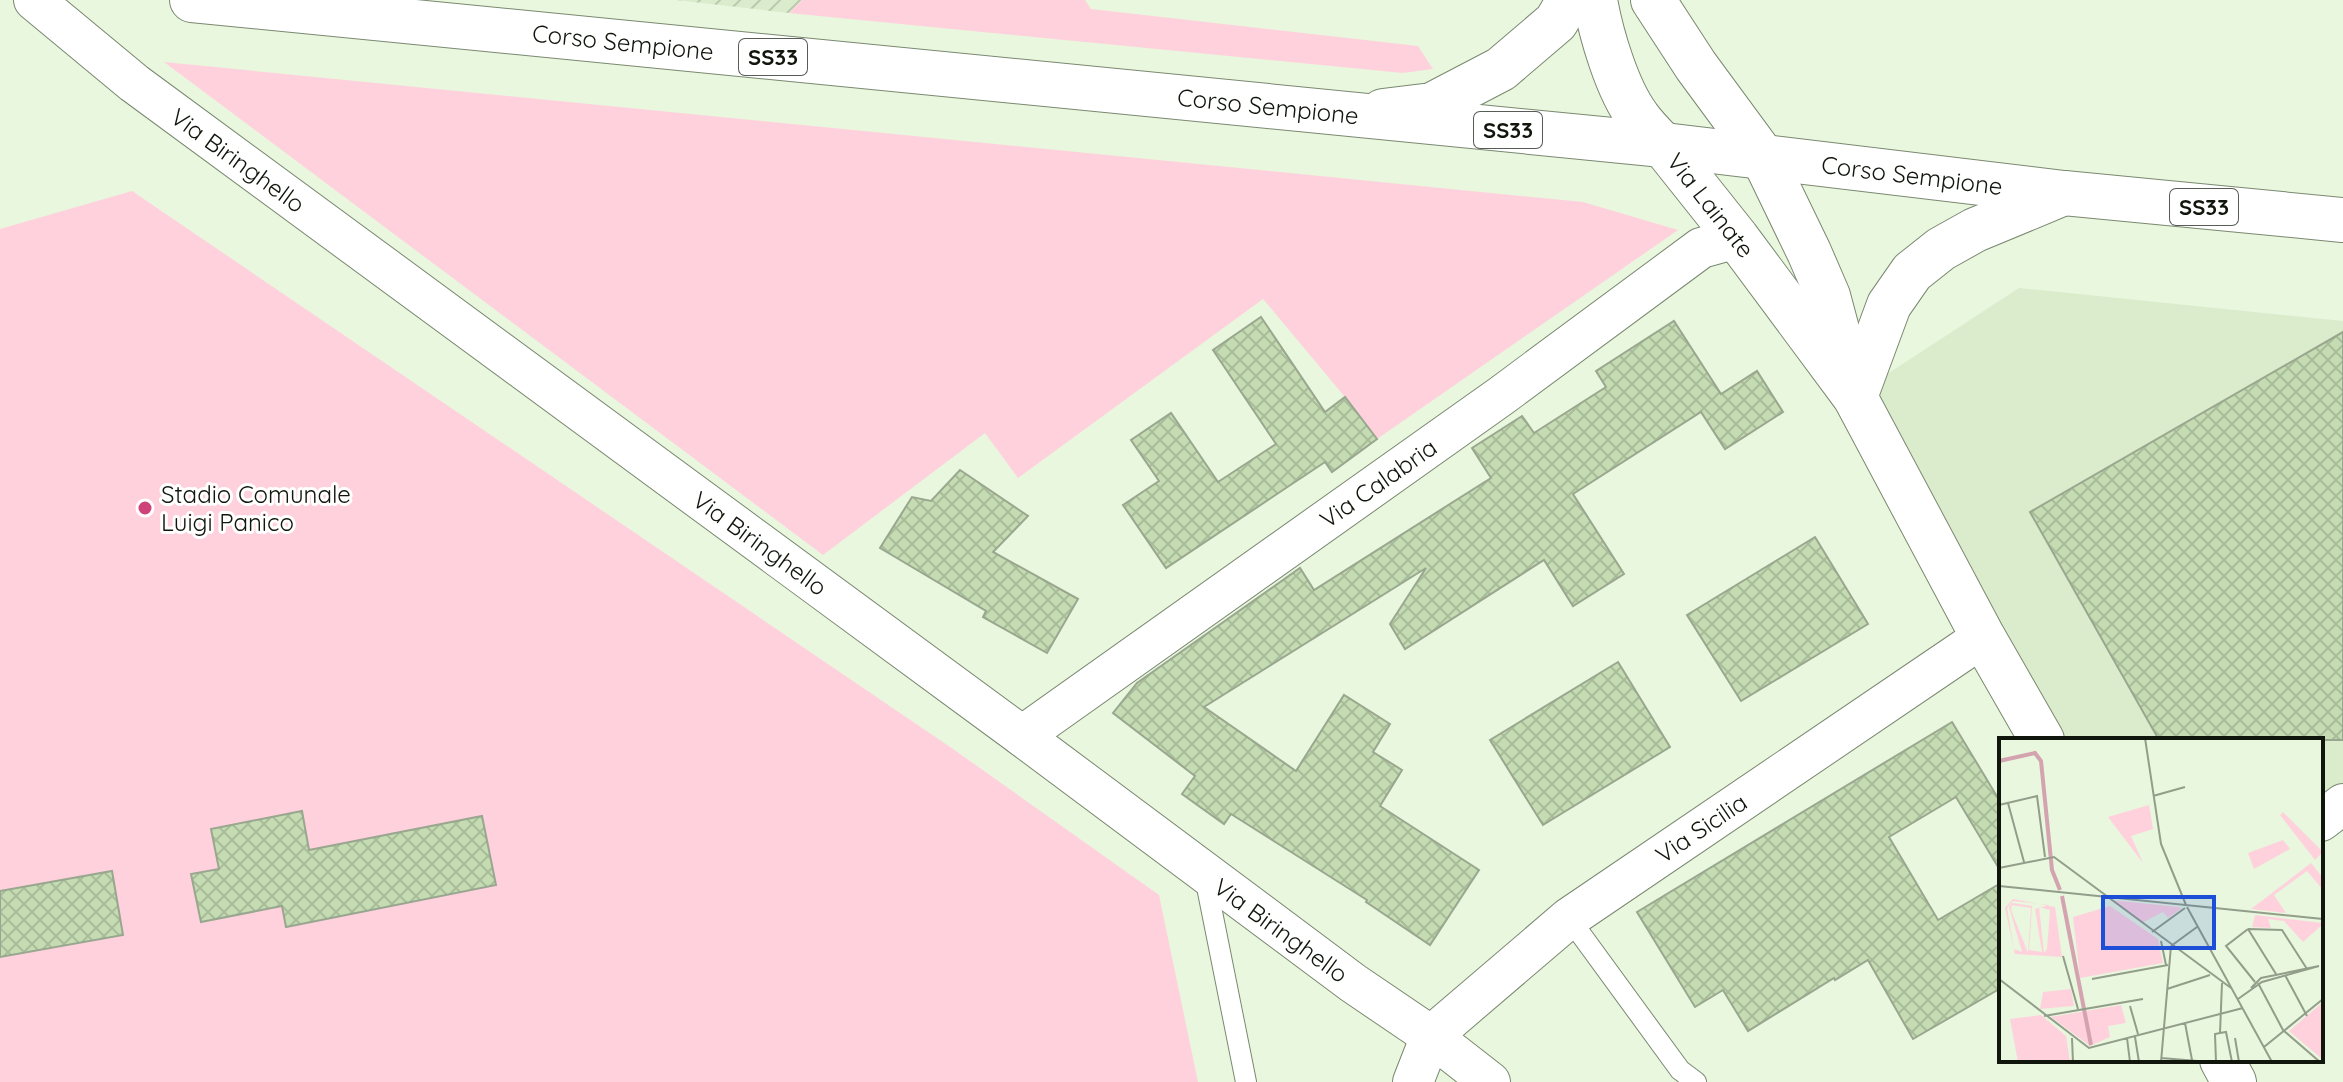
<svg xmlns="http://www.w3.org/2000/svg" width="2343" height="1082" font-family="Quicksand,sans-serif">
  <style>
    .built { fill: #daeccc }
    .industrial { fill: url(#industrial-furrows) }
    .grass { fill: #ffd1dd }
    .building { fill: url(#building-cross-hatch); stroke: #99a78f; stroke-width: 2 }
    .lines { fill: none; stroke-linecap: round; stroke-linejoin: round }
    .service-casing { stroke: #7b8871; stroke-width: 22 }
    .minor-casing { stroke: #7b8871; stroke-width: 42 }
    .tertiary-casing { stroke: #7b8871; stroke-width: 46 }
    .secondary-casing { stroke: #7b8871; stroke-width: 46 }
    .primary-casing { stroke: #7b8871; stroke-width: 46 }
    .service { stroke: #fff; stroke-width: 20 }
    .minor { stroke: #fff; stroke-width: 40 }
    .tertiary { stroke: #fff; stroke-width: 44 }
    .secondary { stroke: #fff; stroke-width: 44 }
    .primary { stroke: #fff; stroke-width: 44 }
    .poi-dot { fill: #ce4379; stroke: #fff; stroke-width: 3 }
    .labels { text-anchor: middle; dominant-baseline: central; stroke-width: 6; stroke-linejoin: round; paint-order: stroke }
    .shield { fill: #fff; stroke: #585c56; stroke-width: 2 }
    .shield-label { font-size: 22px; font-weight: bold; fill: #11160d }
    .street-label { font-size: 24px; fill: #11160d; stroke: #fff }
    .poi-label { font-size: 24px; fill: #11160d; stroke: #fff; text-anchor: start }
    .inset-river { fill: none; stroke: #d4a3b0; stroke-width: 4 }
    .inset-road { fill: none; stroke: #929d8a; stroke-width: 2 }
    .view { fill: #1d4ed8; fill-opacity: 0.15; stroke: #1d4ed8; stroke-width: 4 }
    .inset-edge { fill: none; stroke: #11160d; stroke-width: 4 }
  </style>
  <defs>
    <pattern id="industrial-furrows" width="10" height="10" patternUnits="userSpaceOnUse" patternTransform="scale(2)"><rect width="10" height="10" fill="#daeccc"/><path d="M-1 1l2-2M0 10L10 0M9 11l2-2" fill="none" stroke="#bacaae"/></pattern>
    <pattern id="building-cross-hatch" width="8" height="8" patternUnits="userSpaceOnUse" patternTransform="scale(2)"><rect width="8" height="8" fill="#c5dcb3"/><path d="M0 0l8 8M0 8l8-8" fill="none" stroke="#a8bc99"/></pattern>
  </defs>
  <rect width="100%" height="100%" fill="#e8f7dd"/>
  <path class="built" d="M2019,288L2343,321V791L2321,807V740H2054L1869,386Z"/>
  <path class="industrial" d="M676,0H802L789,13Z"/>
  <g class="grass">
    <path d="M802,0H1085L1091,9L1418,46L1433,69L1403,73L789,13Z"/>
    <path d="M164,62L1583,202L1678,230L1377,439L1345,397L1263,299L1018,478L985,433L823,555Z"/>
    <path d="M132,191L953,749L1159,895L1198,1082H0V229Z"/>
  </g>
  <g class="building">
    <path d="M1261,317L1325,412L1345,397L1377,439L1332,472L1325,462L1166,568L1123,505L1159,481L1131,440L1171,413L1218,482L1276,444L1213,350Z"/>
    <path d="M1674,321L1721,394L1757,371L1783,412L1725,449L1701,412L1573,494L1624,574L1573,606L1544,560L1405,649L1390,624L1426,568L1204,707L1296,771L1344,695L1390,724L1373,752L1402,770L1380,806L1479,870L1430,945L1366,902L1367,900L1231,814L1224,824L1182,794L1195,776L1113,713L1137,683L1300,568L1314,590L1491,478L1472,448L1522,416L1534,433L1606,387L1596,371Z"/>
    <path d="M2343,332V740H2159L2030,512Z"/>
    <path d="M960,470L1028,516L993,552L1078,599L1047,653L983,617L986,611L880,548L912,497L931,501Z"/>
    <path d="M1815,537L1868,624L1741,701L1687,615Z"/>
    <path d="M1618,662L1670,747L1543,825L1490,740Z"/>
    <path d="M1952,722L2001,803V872L1956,797L1889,837L1938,920L2001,883V988L1913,1039L1868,960L1835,980L1834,978L1748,1031L1723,990L1695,1007L1637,912Z"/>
    <path d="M302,811L309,850L482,816L496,885L286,927L282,906L201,922L191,874L219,869L211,829Z"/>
    <path d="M112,871L123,935L0,957V891Z"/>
  </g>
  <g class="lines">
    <g class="service-casing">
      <g id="service">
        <path d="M1205,877L1246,1082"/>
        <path d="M1569,918L1680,1070L1696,1082"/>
      </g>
    </g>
    <g class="minor-casing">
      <g id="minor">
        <path d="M34,0L134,83L1022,736L1353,983L1431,1036L1490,1082"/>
        <path d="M1022,736L1501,396L1701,248L1737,238"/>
        <path d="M2321,821L2343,804"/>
        <path d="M1413,1082L1431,1036L1569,918L1983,637"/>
      </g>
    </g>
    <g class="tertiary-casing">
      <g id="tertiary">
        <path d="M1663,145L1737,238L1855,397L1983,637L2042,740"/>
        <path d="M1763,157L1809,252L1828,296L1848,371"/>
        <path d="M1855,397L1889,305L1912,272L1941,249L1975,230L2064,193"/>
        <path d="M2222,1060L2234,1082"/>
      </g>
    </g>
    <g class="secondary-casing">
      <g id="secondary">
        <path d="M1595,0C1601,34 1617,89 1638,117C1645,127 1654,136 1663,145"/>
        <path d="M1653,0L1696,66L1763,157"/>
        <path d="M1383,111L1432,105L1501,69L1556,22L1569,0"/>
      </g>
    </g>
    <g class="primary-casing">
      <path id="primary" d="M192,0L1663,145L2064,193L2343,220"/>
    </g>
    <use href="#service" class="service"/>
    <use href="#minor" class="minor"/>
    <use href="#tertiary" class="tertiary"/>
    <use href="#secondary" class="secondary"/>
    <use href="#primary" class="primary"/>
  </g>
  <circle class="poi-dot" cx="145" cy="508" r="8"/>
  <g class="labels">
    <g class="shield">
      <rect x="739" y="39" width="68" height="36" rx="6"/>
      <rect x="1474" y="112" width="68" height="36" rx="6"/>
      <rect x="2170" y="189" width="68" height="36" rx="6"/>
    </g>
    <g class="shield-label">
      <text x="773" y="57">SS33</text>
      <text x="1508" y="130">SS33</text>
      <text x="2204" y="207">SS33</text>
    </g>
    <g class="street-label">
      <text transform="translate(623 42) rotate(6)">Corso Sempione</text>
      <text transform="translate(1268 106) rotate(6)">Corso Sempione</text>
      <text transform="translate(238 160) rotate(36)">Via Biringhello</text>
      <text transform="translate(1912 175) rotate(7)">Corso Sempione</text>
      <text transform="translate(1711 205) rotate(52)">Via Lainate</text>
      <text transform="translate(1378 483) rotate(-35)">Via Calabria</text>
      <text transform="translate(760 543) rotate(36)">Via Biringhello</text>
      <text transform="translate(1701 828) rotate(-34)">Via Sicilia</text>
      <text transform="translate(1281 930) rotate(36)">Via Biringhello</text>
    </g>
    <g class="poi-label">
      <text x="161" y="494">Stadio Comunale<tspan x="161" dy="28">Luigi Panico</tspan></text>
    </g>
  </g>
  <g transform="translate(1999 738)">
    <rect width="324" height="324" fill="#e8f7dd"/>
    <path d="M150,67L154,91L132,98L144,125L109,79ZM284,102L291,111L255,131L249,115ZM14,161L56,169L63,219L16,216L6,170ZM14,163L50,167L36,171L43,214L30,212L33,168L13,165L10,169L23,214L15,211L8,170ZM13,167L32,170L29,215L12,172ZM40,169L51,172L48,211L45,215ZM112,162L179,169L183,170L169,180L164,174L143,185ZM111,168L159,201L164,225L81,240L74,179ZM256,177L324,185V186L304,204L285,183L269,181L272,190L253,189ZM72,251L75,268L41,271L44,254ZM122,267L127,285L109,288L111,299L91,308L52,279Z" fill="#ffd1dd" fill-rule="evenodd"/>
    <path d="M284,74L324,114L316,122L281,77ZM312,125L324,140V152L308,133L275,157L287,175L252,171Z" fill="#ffd1dd"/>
    <path d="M324,264V322L290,293ZM42,277L67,298L71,324H19L11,281Z" fill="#ffd1dd"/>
    <path class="inset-river" d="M0,23L36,15L42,23L53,132L61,152M63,158L92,307"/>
    <path class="inset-road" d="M146,0L162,106L187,167M154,58L186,49M9,65L25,124M0,67L38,58L46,119M0,130L55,119L232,250M0,148L324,181M188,169L273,324M249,191L283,192L308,231M249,191L227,208L256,244M249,191L277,236M153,194L186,170M162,203L167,227M172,208L198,189M64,218L79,271M286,237L308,278M0,241L90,310L244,270M93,241L169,227M259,245L284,292L321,324M168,251L211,237M239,261L263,244L320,228L262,240L252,250M131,268L139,296M45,278L144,261M186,285L193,322M221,295L223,245M221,295L227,294L233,324M136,299L140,324M73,300L74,324M128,300L131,324M236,300L240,324M265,309L324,261M162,320L211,324M162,324L172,208M217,324L216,296L221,295"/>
    <path class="view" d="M104,159H215V210H104Z"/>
    <rect width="324" height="324" class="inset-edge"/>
  </g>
</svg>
